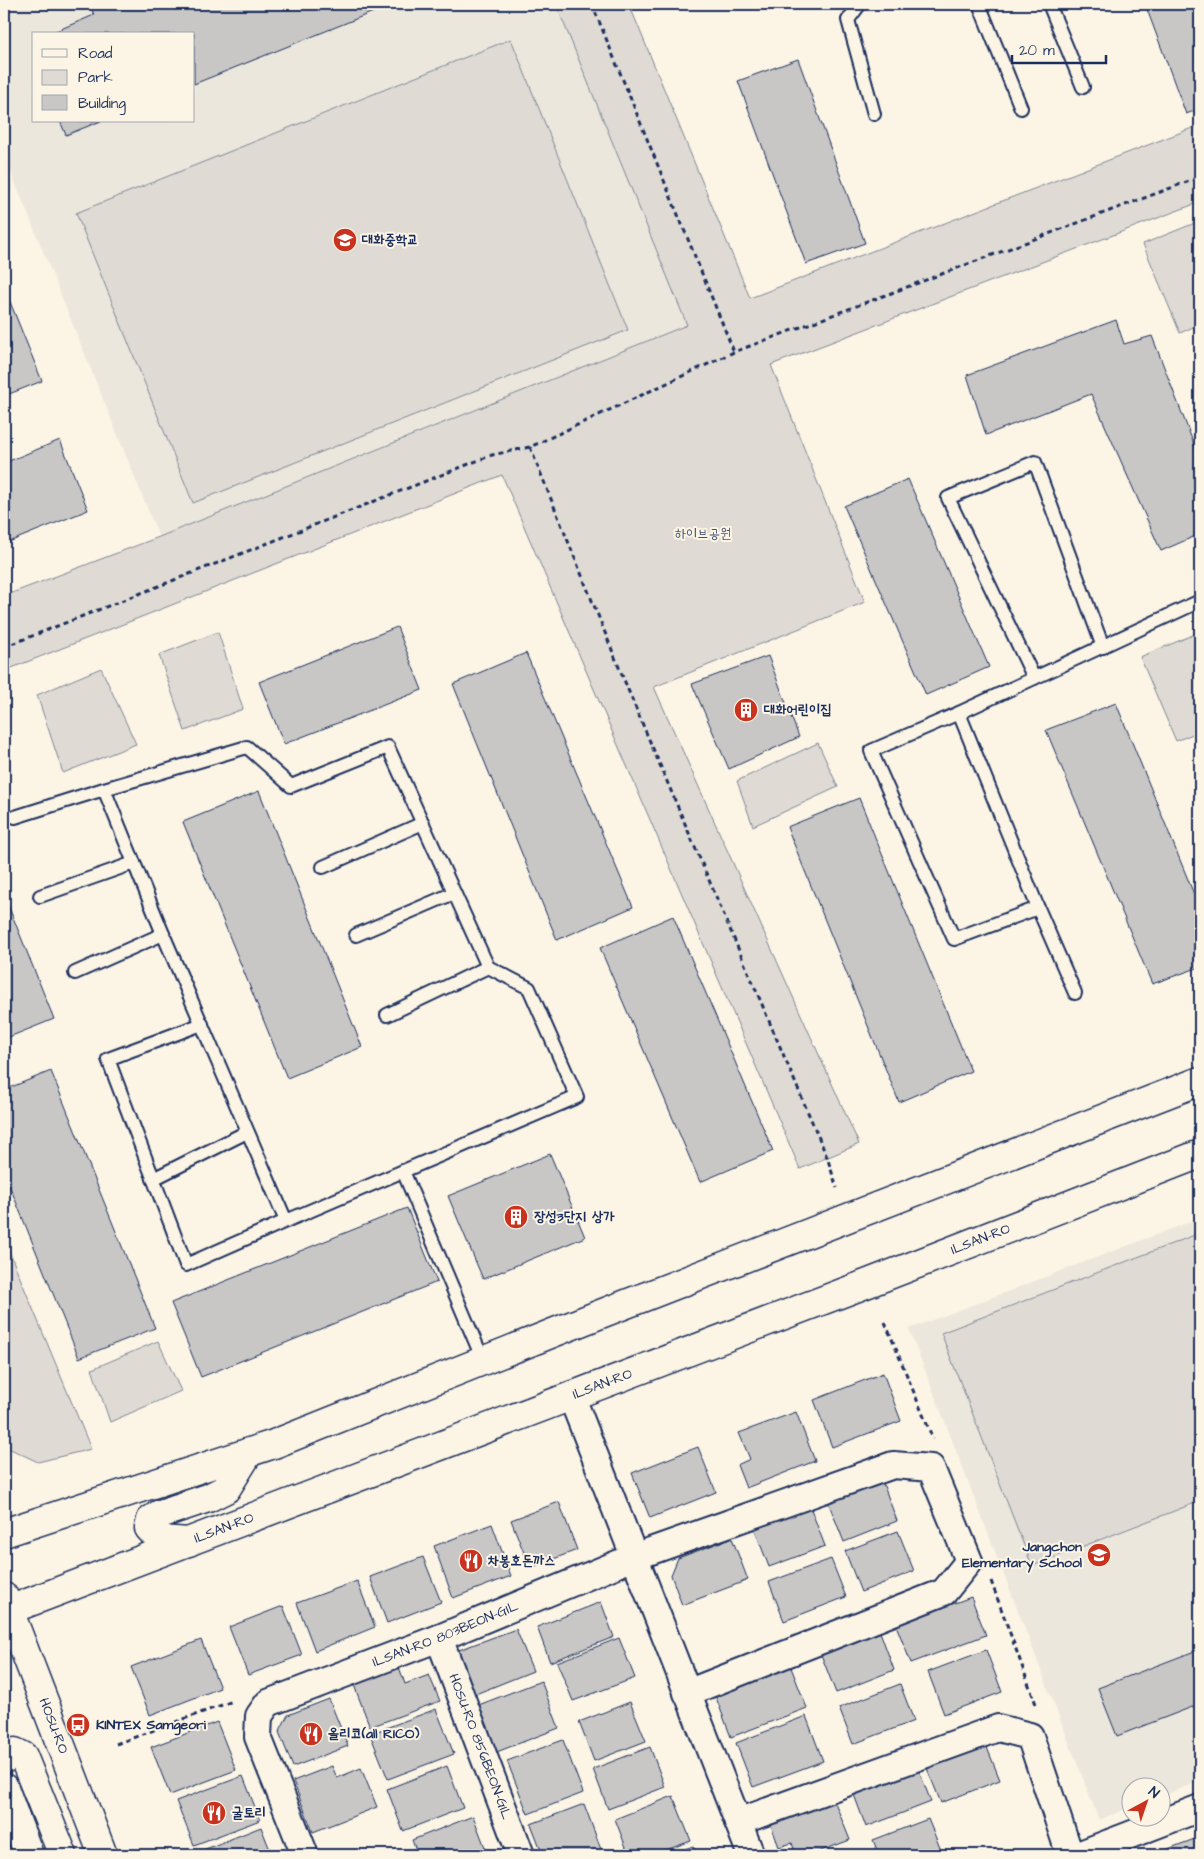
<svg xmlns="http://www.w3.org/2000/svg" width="1204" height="1859" font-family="'Architects Daughter','Poor Story',sans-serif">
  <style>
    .built { fill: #ece7dc; fill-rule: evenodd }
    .green { fill: #dfdbd4; stroke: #7d8599 }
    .building { fill: #c8c7c6; stroke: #1b2f5e }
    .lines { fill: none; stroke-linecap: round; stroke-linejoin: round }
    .service-casing { stroke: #1b2f5e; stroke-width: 16 }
    .minor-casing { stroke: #1b2f5e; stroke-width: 30 }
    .primary-casing { stroke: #1b2f5e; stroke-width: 31 }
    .path { stroke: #1b2f5e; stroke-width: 3; stroke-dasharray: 5 4; stroke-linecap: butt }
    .service { stroke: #fcf5e5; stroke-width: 12 }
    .minor { stroke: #fcf5e5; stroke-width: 26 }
    .primary { stroke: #fcf5e5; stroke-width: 28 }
    .labels { text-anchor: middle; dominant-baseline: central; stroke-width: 4; stroke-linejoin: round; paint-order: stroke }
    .poi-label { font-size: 14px; font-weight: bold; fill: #1b2f5e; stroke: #fcf5e5; text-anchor: start }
    .park-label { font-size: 14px; fill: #425176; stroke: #fcf5e5 }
    .street-label { font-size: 14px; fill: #1b2f5e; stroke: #fcf5e5 }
  </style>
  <rect width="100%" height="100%" fill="#fcf5e5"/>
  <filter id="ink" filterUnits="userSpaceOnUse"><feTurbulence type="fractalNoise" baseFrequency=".02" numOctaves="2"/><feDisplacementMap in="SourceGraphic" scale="10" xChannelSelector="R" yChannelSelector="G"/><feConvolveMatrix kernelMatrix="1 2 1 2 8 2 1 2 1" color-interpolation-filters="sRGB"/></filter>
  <g filter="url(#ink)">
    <g class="built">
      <path d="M4,4H556L687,325L159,537L4,155ZM34,34H194V121H34Z"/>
      <path d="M1200,1218V1781L1162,1796V1786H1132L1131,1807L1099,1820L909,1329Z"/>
    </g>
    <g class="green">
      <path d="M556,4H629L750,298L1200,125V202L771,365L865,602L654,687L859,1144L800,1169L502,475L4,671V596L159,537L687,325Z"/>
      <path d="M511,39L628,330L193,503L76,213Z"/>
      <path d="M1200,221V324L1180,333L1143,244Z"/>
      <path d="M218,632L243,709L185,731L159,655Z"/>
      <path d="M1200,632V731L1176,741L1140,657Z"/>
      <path d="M101,668L136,744L63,773L37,695Z"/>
      <path d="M818,743L838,787L753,826L737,781Z"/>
      <path d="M1200,1233V1501L1032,1566L941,1333Z"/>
      <path d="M4,1239L91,1449L38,1462L4,1446Z"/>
      <path d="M158,1341L181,1391L110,1422L92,1369Z"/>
    </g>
    <g class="building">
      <path d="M90,4H393L194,84V34H49L94,15Z"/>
      <path d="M1145,4H1200V109L1186,114Z"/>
      <path d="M798,59L865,243L806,264L738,81Z"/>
      <path d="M60,121H101L66,135Z"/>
      <path d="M4,287L42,381L4,396Z"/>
      <path d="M1116,320L1124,344L1152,336L1200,460V534L1161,551L1091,394L986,435L967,375Z"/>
      <path d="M60,440L88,510L4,544V463Z"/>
      <path d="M908,479L989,667L926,695L844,506Z"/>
      <path d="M397,627L422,690L284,744L259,682Z"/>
      <path d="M526,653L633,907L557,940L453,684Z"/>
      <path d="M768,656L799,737L729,769L692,684Z"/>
      <path d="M1116,703L1200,909V967L1152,984L1046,730Z"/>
      <path d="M259,791L362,1047L287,1078L183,822Z"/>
      <path d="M859,798L971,1071L899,1102L787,827Z"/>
      <path d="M4,895L54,1019L4,1039Z"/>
      <path d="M673,916L773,1151L700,1182L600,948Z"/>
      <path d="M51,1071L155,1328L79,1358L4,1172V1090Z"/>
      <path d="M550,1154L585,1237L483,1279L448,1196Z"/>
      <path d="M407,1208L437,1282L201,1377L171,1303Z"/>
      <path d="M883,1373L901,1421L832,1447L814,1400Z"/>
      <path d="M796,1412L815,1461L746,1488L737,1465L750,1459L739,1433Z"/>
      <path d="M698,1447L716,1492L650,1518L632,1473Z"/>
      <path d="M881,1478L897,1521L844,1542L827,1499Z"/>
      <path d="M559,1502L577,1550L530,1568L511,1520Z"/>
      <path d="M809,1504L825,1546L769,1567L753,1525Z"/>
      <path d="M492,1524L511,1576L453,1598L434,1546Z"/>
      <path d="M898,1531L914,1571L861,1592L845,1551Z"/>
      <path d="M732,1538L748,1580L682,1605L671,1575L678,1558Z"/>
      <path d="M423,1557L441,1602L387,1623L370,1577Z"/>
      <path d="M831,1559L846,1597L784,1621L769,1582Z"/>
      <path d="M357,1581L375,1627L315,1651L297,1603Z"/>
      <path d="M971,1597L986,1635L911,1663L896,1625Z"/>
      <path d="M601,1602L614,1637L550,1662L537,1627Z"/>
      <path d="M283,1606L302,1655L248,1675L229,1627Z"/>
      <path d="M516,1629L533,1671L473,1695L456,1651Z"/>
      <path d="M879,1629L894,1670L836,1693L820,1652Z"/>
      <path d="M619,1638L635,1678L573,1701L557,1662Z"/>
      <path d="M201,1640L220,1688L150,1715L131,1667Z"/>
      <path d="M1200,1649V1704L1117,1736L1098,1688Z"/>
      <path d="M986,1650L1002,1692L944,1714L928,1672Z"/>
      <path d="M790,1665L807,1708L731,1737L715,1695Z"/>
      <path d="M399,1667L405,1684L429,1675L440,1701L370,1727L354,1685Z"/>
      <path d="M541,1681L559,1728L494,1753L476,1706Z"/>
      <path d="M900,1684L914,1721L853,1744L839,1708Z"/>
      <path d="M329,1699L348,1746L293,1767L279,1732L288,1715Z"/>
      <path d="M630,1702L646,1741L594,1761L579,1722Z"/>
      <path d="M436,1709L454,1754L388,1779L370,1734Z"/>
      <path d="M806,1716L823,1761L753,1787L736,1743Z"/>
      <path d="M217,1722L236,1770L170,1795L151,1747Z"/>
      <path d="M563,1740L583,1793L528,1814L507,1761Z"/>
      <path d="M984,1740L1000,1780L941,1803L925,1763Z"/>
      <path d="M650,1747L665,1787L608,1809L593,1769Z"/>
      <path d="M332,1766L337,1778L361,1768L377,1807L313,1832L293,1781Z"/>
      <path d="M447,1766L463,1808L403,1831L387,1789Z"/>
      <path d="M918,1768L931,1802L866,1827L853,1792Z"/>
      <path d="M243,1776L260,1820L194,1845L176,1801Z"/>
      <path d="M673,1796L691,1841L652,1855H629L615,1819Z"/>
      <path d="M834,1800L850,1840L810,1855H796L792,1843L779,1847L771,1825Z"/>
      <path d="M584,1804L602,1852L593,1855H543L531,1824Z"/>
      <path d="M473,1816L488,1855H418L412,1840Z"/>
      <path d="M928,1819L943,1855H879L873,1840Z"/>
      <path d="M261,1827L272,1855H199L198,1852Z"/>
      <path d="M1200,1837V1855H1155L1157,1853Z"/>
      <path d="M693,1846L697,1855H669Z"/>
    </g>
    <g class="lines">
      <g class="service-casing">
        <g id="service">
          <path d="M860,4L848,20L874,114"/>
          <path d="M979,4L1021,108"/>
          <path d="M1049,4L1083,87"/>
          <path d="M1034,678L948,498L1035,462L1103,647"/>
          <path d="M959,713L1038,908L1075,993"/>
          <path d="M247,747L291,786L388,747L488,967L529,988L577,1097L286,1221L163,934L104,789Z"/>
          <path d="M15,817L104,789"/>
          <path d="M323,867L423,823"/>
          <path d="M40,896L134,863"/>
          <path d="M1038,908L954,939L871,751L959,713L1200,601"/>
          <path d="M356,935L454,893"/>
          <path d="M75,973L163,934"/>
          <path d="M387,1015L488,967"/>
          <path d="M202,1024L108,1059L186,1265L286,1221"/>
          <path d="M403,1171L483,1360"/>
          <path d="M153,1179L247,1132"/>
        </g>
      </g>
      <g class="minor-casing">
        <g id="minor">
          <path d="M571,1395L751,1855"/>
          <path id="s1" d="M439,1638L521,1855"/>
          <path d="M738,1822L998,1728L1030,1736L1070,1855"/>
          <path id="s2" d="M305,1855L258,1737L259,1716L268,1703L439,1638L634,1557L893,1465L931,1468L969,1561L944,1592L687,1693"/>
          <path d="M1078,1855L1200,1808"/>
        </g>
      </g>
      <g class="primary-casing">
        <g id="primary">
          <path d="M4,1533L274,1444L603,1313L1200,1081"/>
          <path d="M189,1542C171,1540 161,1543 149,1528L151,1520L160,1514L208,1498L226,1489L249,1452"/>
          <path id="s3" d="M4,1597L103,1855"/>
          <path id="s4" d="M4,1609L9,1610L871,1282L1200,1154"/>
          <path d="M4,1759L7,1755L15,1752L23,1756L63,1855"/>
          <path d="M4,1788L29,1855"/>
        </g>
      </g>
      <g class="path">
        <path d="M592,4L734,352"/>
        <path d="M530,447L631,697L827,1157L837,1188"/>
        <path d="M4,647L492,455L530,447L734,352L1200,177"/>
        <path d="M885,1322L933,1439"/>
        <path d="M991,1581L1037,1707"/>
        <path d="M116,1744L233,1701"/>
      </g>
      <use href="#service" class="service"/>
      <use href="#minor" class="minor"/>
      <use href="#primary" class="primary"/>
    </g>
  </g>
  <defs>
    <g id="school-disc" transform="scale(1.25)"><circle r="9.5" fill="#c8321e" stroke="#fcf5e5"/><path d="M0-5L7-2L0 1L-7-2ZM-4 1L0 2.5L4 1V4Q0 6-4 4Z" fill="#fff"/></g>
    <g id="building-disc" transform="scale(1.25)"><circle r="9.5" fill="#c8321e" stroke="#fcf5e5"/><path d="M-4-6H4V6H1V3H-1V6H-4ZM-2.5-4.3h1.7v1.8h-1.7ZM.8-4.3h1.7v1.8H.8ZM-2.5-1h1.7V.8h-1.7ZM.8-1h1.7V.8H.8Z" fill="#fff"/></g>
    <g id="restaurant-disc" transform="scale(1.25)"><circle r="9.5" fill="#c8321e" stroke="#fcf5e5"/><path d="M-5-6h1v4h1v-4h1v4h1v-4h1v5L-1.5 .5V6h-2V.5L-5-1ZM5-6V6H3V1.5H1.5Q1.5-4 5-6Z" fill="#fff"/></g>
    <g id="bus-disc" transform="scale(1.25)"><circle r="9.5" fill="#c8321e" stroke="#fcf5e5"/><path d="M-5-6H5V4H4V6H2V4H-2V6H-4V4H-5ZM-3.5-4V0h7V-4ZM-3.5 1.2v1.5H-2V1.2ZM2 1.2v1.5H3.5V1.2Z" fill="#fff"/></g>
  </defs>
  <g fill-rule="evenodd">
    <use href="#school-disc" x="345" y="240"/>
    <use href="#building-disc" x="746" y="710"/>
    <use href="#building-disc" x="516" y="1217"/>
    <use href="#school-disc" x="1099" y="1555"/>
    <use href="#restaurant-disc" x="471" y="1561"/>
    <use href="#bus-disc" x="78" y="1725"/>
    <use href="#restaurant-disc" x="311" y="1734"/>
    <use href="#restaurant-disc" x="214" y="1813"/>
  </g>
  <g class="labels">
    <g class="poi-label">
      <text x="362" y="240">대화중학교</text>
      <text x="764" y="710">대화어린이집</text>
      <text x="534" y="1217">장성3단지 상가</text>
      <text x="1082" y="1547" text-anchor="end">Jangchon<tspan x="1082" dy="16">Elementary School</tspan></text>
      <text x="488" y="1561">차봉호돈까스</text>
      <text x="96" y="1725">KINTEX Samgeori</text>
      <text x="328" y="1734">올리코(all RICO)</text>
      <text x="232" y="1813">굴토리</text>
    </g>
    <g class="park-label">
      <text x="703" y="534">하이브공원</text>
    </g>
    <g class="street-label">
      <text stroke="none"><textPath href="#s4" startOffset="1045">ILSAN-RO</textPath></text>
      <text stroke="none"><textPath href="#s4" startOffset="640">ILSAN-RO</textPath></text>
      <text stroke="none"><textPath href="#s4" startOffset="235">ILSAN-RO</textPath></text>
      <text stroke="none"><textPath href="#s2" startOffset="354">ILSAN-RO 803BEON-GIL</textPath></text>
      <text stroke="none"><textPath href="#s3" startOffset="138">HOSU-RO</textPath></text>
      <text stroke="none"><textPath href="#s1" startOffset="116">HOSU-RO 856BEON-GIL</textPath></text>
    </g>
  </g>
  <rect width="1204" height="1859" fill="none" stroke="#fcf5e5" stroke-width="20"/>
  <rect x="10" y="10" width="1184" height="1839" fill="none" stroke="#1b2f5e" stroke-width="2" filter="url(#ink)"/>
  <rect x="32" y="32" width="162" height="90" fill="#fcf5e5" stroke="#a2a6af"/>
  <rect x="42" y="49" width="25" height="8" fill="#fcf5e5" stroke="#a2a6af"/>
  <text x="78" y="58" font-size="15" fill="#1b2f5e">Road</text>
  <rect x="42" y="70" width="25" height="15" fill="#dfdbd4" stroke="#a2a6af"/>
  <text x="78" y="82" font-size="15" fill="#1b2f5e">Park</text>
  <rect x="42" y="95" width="25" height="15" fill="#c8c7c6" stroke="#a2a6af"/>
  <text x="78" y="108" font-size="15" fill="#1b2f5e">Building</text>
  <g transform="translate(1146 1802) rotate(40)"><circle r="24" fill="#fcf5e5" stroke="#a2a6af"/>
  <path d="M0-4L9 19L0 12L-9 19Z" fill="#c8321e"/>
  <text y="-8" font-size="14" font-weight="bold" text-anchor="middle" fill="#1b2f5e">N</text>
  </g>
  <path d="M1012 55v8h94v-8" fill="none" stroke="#1b2f5e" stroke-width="2.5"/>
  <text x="1019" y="55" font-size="15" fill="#1b2f5e" stroke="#fcf5e5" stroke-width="4" paint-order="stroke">20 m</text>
</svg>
